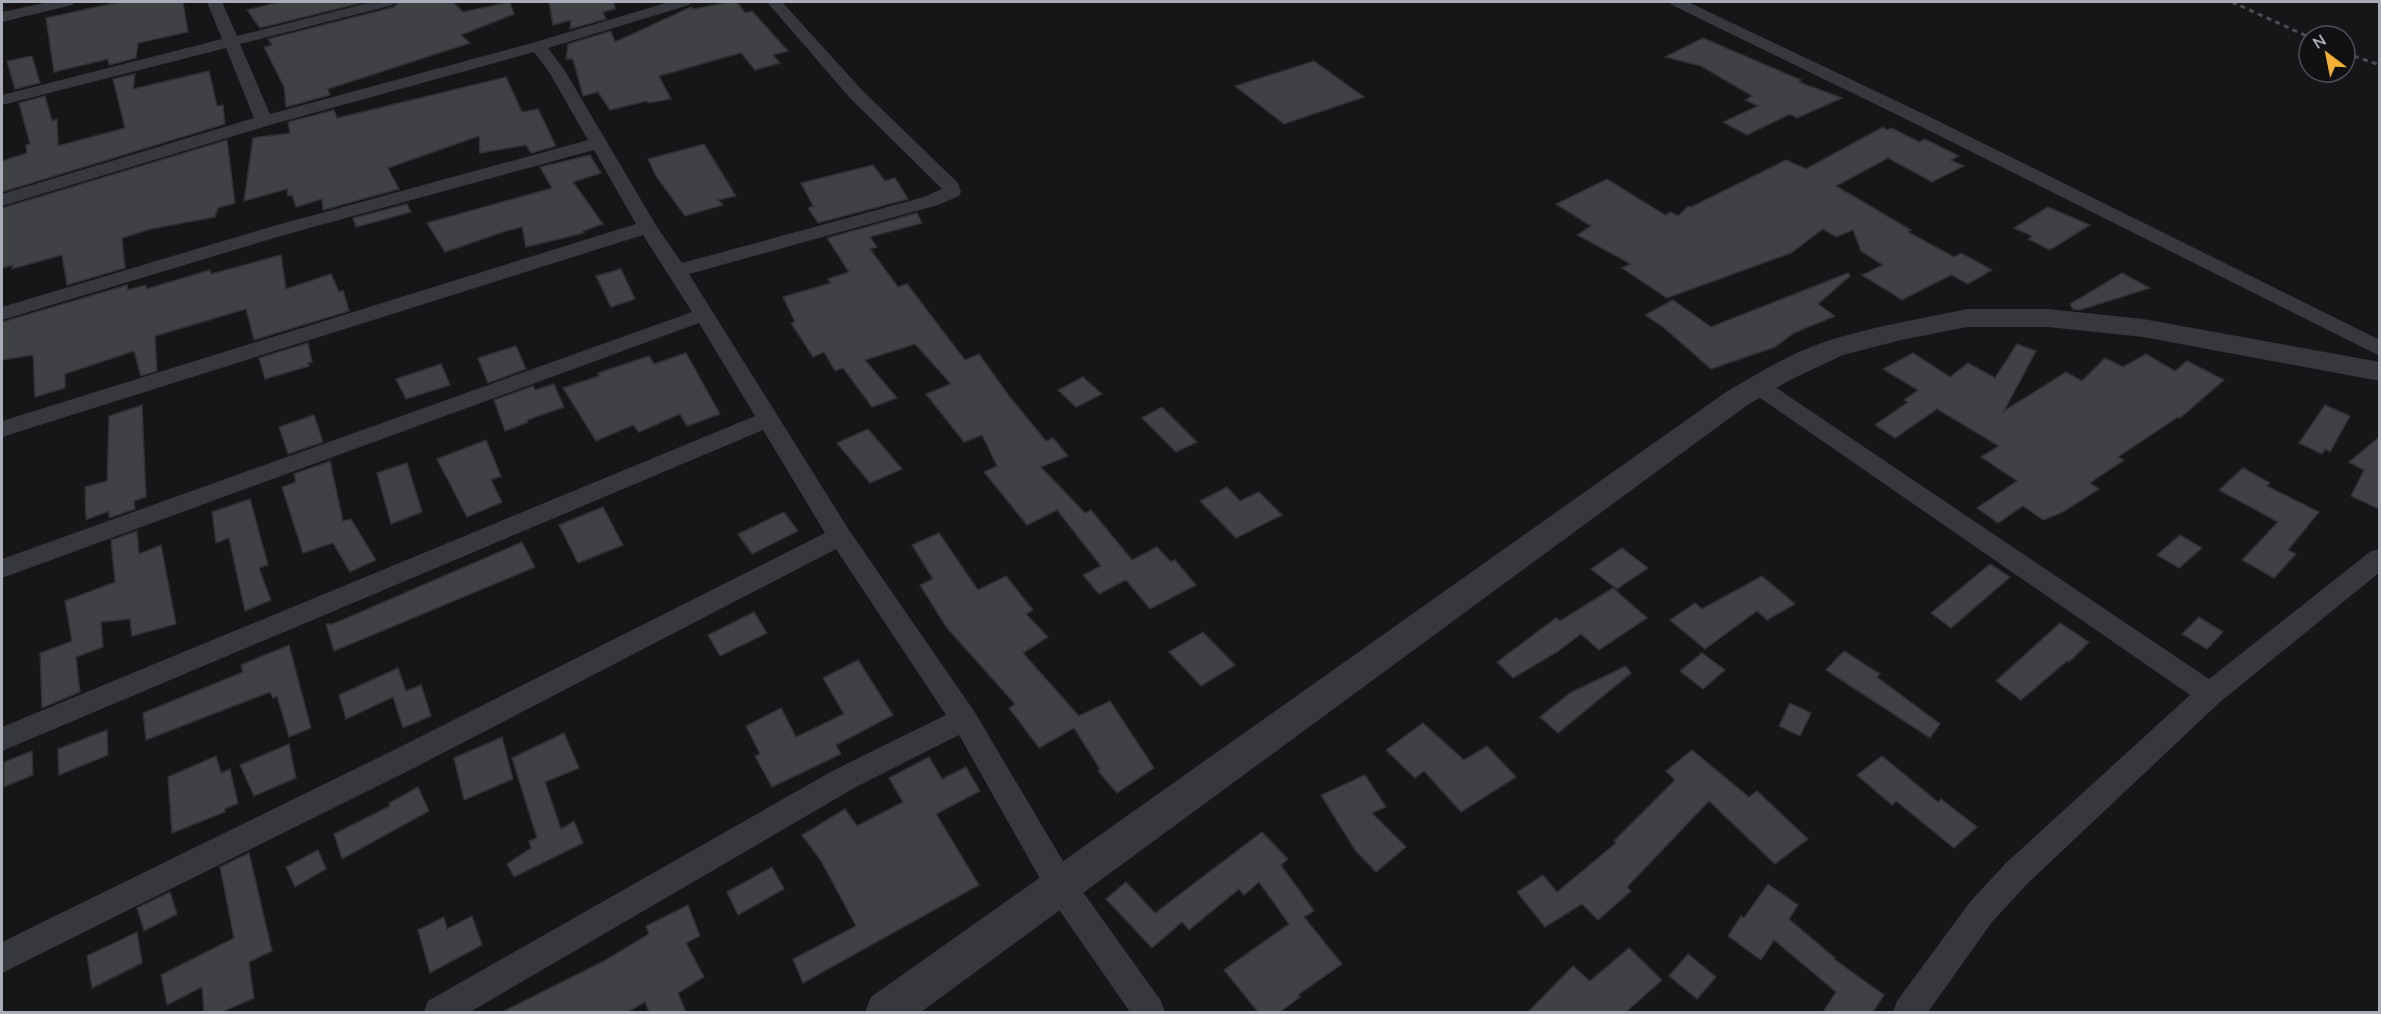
<svg xmlns="http://www.w3.org/2000/svg" width="2381" height="1014" font-family="'Nunito Sans',sans-serif">
  <style>
    .building { fill: #404145; stroke: #303034; stroke-width: 1.5 }
    .lines { fill: none; stroke-linecap: round; stroke-linejoin: round }
    .minor { fill: #37383d; fill-rule: evenodd }
    .tertiary { fill: #37383d; fill-rule: evenodd }
    .rail { stroke: #4a4c52; stroke-width: 3; stroke-dasharray: 5 4.5; stroke-linecap: butt }
  </style>
  <rect width="100%" height="100%" fill="#161618"/>
  <g class="building">
    <path d="M119,2H183L188,32L138,43L136,58L109,65L108,59L54,72L46,18Z"/>
    <path d="M279,2H365L260,28L247,10Z"/>
    <path d="M398,2H453L463,12L510,2L514,14L461,35L470,43L328,89L330,95L286,107L284,87L264,47L272,45L268,39L394,7Z"/>
    <path d="M549,2H614L615,9L603,12L606,19L570,29L571,20L553,25Z"/>
    <path d="M729,2H737L745,13L752,11L788,51L773,55L780,63L755,70L741,53L726,57L659,76L671,99L648,103L647,101L610,110L598,92L583,96L573,59H566L568,44L611,31L615,42L691,7L694,9Z"/>
    <path d="M1703,38L1801,80L1799,82L1842,98L1797,118L1790,114L1747,135L1723,122L1758,106L1745,100L1752,96L1701,66L1665,57Z"/>
    <path d="M32,56L40,83L15,89L7,61Z"/>
    <path d="M1314,61L1364,97L1284,124L1235,86Z"/>
    <path d="M209,71L217,106L223,105L225,124L2,192V161L27,153L26,145L30,144L19,103L45,96L52,121L57,119L58,146L125,128L113,79L135,74L133,89Z"/>
    <path d="M506,77L522,112L538,109L556,146L531,153L526,145L480,153L479,136L388,168L399,189L323,210L322,199L296,207L292,195L288,196L287,189L244,201L253,138L290,133L288,122L334,110L337,118Z"/>
    <path d="M1883,127L1887,130L1892,128L1919,142L1925,139L1959,156L1951,160L1964,166L1932,182L1888,158L1836,186L1911,230L1908,232L1954,257L1961,253L1992,270L1968,284L1951,275L1902,300L1862,275L1883,265L1861,251L1853,230L1836,237L1823,229L1791,253L1667,298L1622,268L1631,264L1577,235L1591,226L1556,204L1607,179L1665,215L1671,212L1678,216L1688,206L1691,207L1786,160L1806,169Z"/>
    <path d="M227,140L235,203L218,208L215,217L151,229L122,238L125,268L67,285L62,255L12,269L13,265L2,268V208Z"/>
    <path d="M704,144L736,196L718,200L723,205L685,216L656,176L648,159Z"/>
    <path d="M590,155L601,173L573,182L603,224L583,231L584,233L526,247L522,227L506,231L445,252L427,223L552,188L540,167Z"/>
    <path d="M873,165L885,181L895,178L908,199L818,223L808,208L813,206L801,183Z"/>
    <path d="M407,204L411,212L356,227L353,218Z"/>
    <path d="M2048,207L2090,225L2050,250L2028,239L2032,236L2014,228Z"/>
    <path d="M917,213L922,223L870,237L877,247L870,249L898,287L907,284L965,360L979,354L1009,396L1046,441L1053,438L1068,456L1041,467L1085,513L1091,510L1132,560L1157,547L1171,562L1175,560L1196,585L1150,609L1126,580L1099,594L1083,575L1101,566L1057,510L1027,525L984,472L997,466L982,435L964,442L926,394L951,384L915,344L865,360L897,398L872,407L843,368L835,371L824,352L813,357L791,323L795,322L783,297L831,283L828,279L849,272L827,238Z"/>
    <path d="M281,255L286,289L331,274L339,292L343,290L349,311L254,340L246,309L155,336L157,371L141,376L134,351L65,374V388L35,397L33,355L2,360V322L127,285L128,290L146,285V289L210,270L211,274Z"/>
    <path d="M621,269L635,299L611,307L596,276Z"/>
    <path d="M1848,273L1850,276L1818,304L1835,316L1794,333L1775,347L1711,369L1663,327L1645,315L1673,300L1711,327Z"/>
    <path d="M2122,273L2150,288L2080,310L2073,309L2070,304Z"/>
    <path d="M308,343L312,362L308,363L309,366L265,379L259,358Z"/>
    <path d="M2017,344L2036,351L2004,411L2066,372L2082,381L2105,358L2123,367L2146,354L2175,371L2187,361L2224,380L2180,418L2178,417L2118,457L2124,460L2090,483L2099,489L2063,512L2043,520L2023,506L1998,523L1977,508L2017,481L1981,457L1999,446L1937,409L1895,438L1875,425L1908,402L1904,400L1918,390L1883,369L1913,353L1950,377L1968,363L1995,378Z"/>
    <path d="M516,346L526,369L488,383L478,358Z"/>
    <path d="M686,353L720,414L687,426L680,414L639,432L633,425L596,441L563,388L599,376L598,373L649,356L654,364Z"/>
    <path d="M441,364L450,385L406,399L396,379Z"/>
    <path d="M1083,377L1102,394L1076,407L1058,390Z"/>
    <path d="M554,384L564,407L527,420L528,422L505,431L494,400L533,386L535,390Z"/>
    <path d="M142,405L146,497L134,501L135,509L109,518V511L86,520L85,487L107,481L109,416Z"/>
    <path d="M2325,405L2350,416L2330,452L2325,449L2322,454L2299,443Z"/>
    <path d="M1162,407L1197,442L1176,452L1142,418Z"/>
    <path d="M314,415L323,442L288,454L279,427Z"/>
    <path d="M868,429L902,469L870,483L837,443Z"/>
    <path d="M2379,437V509L2351,496L2364,470L2349,462Z"/>
    <path d="M486,440L501,476L491,480L502,502L467,517L437,459Z"/>
    <path d="M330,461L343,521L351,519L376,560L350,572L333,543L303,553L282,487L296,482L294,474Z"/>
    <path d="M407,463L422,512L391,524L377,473Z"/>
    <path d="M2243,468L2270,483L2267,486L2319,512L2288,550L2296,554L2274,578L2242,560L2278,522L2219,490Z"/>
    <path d="M1227,487L1240,501L1259,492L1282,515L1236,538L1200,501Z"/>
    <path d="M250,499L268,565L259,568L271,600L245,611L229,538L216,543L212,512Z"/>
    <path d="M603,507L623,545L578,563L559,525Z"/>
    <path d="M784,512L798,531L752,554L738,534Z"/>
    <path d="M137,531L139,554L161,545L176,624L132,636L130,619L101,622L103,647L76,657L80,692L42,708L40,653L72,641L65,601L115,582L111,540Z"/>
    <path d="M939,533L978,590L1006,576L1033,610L1026,614L1048,637L1023,653L1079,716L1110,701L1154,768L1117,793L1098,771L1100,769L1074,728L1039,748L1009,708L1015,704L947,628L920,585L933,579L912,545Z"/>
    <path d="M2180,535L2202,548L2179,568L2157,555Z"/>
    <path d="M522,542L535,567L334,651L326,624H333Z"/>
    <path d="M1622,548L1648,568L1617,589L1591,569Z"/>
    <path d="M1990,564L2010,577L1951,628L1931,613Z"/>
    <path d="M1762,576L1795,604L1767,620L1757,611L1705,649L1670,620L1695,603L1702,609Z"/>
    <path d="M1613,588L1647,618L1599,650L1581,634L1557,652L1513,678L1497,662L1556,618L1560,621Z"/>
    <path d="M754,612L767,633L720,656L708,635Z"/>
    <path d="M2199,617L2223,632L2207,649L2182,634Z"/>
    <path d="M2060,623L2089,642L2069,662L2067,661L2021,700L1996,681Z"/>
    <path d="M1203,632L1235,665L1201,686L1169,652Z"/>
    <path d="M289,645L311,728L289,737L277,696L273,698L270,692L146,740L143,713L243,672L241,665Z"/>
    <path d="M1844,651L1880,674L1877,677L1940,724L1930,738L1826,670Z"/>
    <path d="M1702,653L1725,670L1703,689L1680,671Z"/>
    <path d="M858,660L893,715L836,745L841,754L772,787L755,756L760,754L746,726L781,708L796,737L844,714L823,678Z"/>
    <path d="M1626,666L1631,673L1558,733L1540,717L1570,693Z"/>
    <path d="M398,668L406,691L421,685L431,716L403,728L393,697L346,719L339,695Z"/>
    <path d="M1790,703L1811,713L1800,736L1779,726Z"/>
    <path d="M1423,723L1464,760L1487,746L1516,777L1461,812L1424,771L1415,778L1386,750Z"/>
    <path d="M107,730L108,755L59,775L58,749Z"/>
    <path d="M564,733L579,768L545,782L561,829L574,821L583,843L514,877L507,864L531,848L529,841L537,838L512,758Z"/>
    <path d="M502,737L513,779L464,800L454,758Z"/>
    <path d="M289,744L296,778L254,796L240,765Z"/>
    <path d="M1692,750L1749,797L1757,791L1808,839L1775,864L1709,801L1627,887L1631,891L1598,920L1582,904L1545,927L1517,892L1543,875L1557,892L1616,843L1614,841L1675,780L1666,771Z"/>
    <path d="M32,751L33,775L4,787V762Z"/>
    <path d="M216,756L221,773L230,769L238,803L225,809V812L172,833L168,777Z"/>
    <path d="M1882,756L1938,802L1941,799L1977,827L1954,848L1896,801L1892,805L1857,775Z"/>
    <path d="M929,757L942,779L966,767L980,791L936,814L979,885L803,983L793,959L856,926L821,861L802,835L845,809L857,826L903,802L889,778Z"/>
    <path d="M1365,775L1386,807L1372,813L1406,847L1376,872L1355,850L1321,795Z"/>
    <path d="M418,787L429,811L342,859L334,834L390,806L389,803Z"/>
    <path d="M1262,832L1288,859L1281,865L1314,911L1304,917L1342,964L1298,995L1300,997L1280,1012H1258L1224,970L1289,924L1259,882L1244,895L1239,889L1189,930L1182,922L1152,948L1106,899L1126,882L1155,913Z"/>
    <path d="M318,850L326,869L295,887L286,867Z"/>
    <path d="M249,853L272,951L249,962L254,998L222,1012H204L202,987L167,1005L161,975L234,938L220,867Z"/>
    <path d="M772,867L784,889L738,915L727,892Z"/>
    <path d="M1768,884L1798,905L1789,919L1835,958L1834,959L1884,995L1873,1012H1823L1836,992L1774,940L1761,960L1728,936L1741,916L1744,918Z"/>
    <path d="M170,892L177,914L144,931L137,908Z"/>
    <path d="M688,905L700,936L686,943L704,977L678,993L686,1012H649L645,1002L628,1012H502L604,961L649,934L646,926Z"/>
    <path d="M472,916L482,945L430,973L418,930L444,917L447,929Z"/>
    <path d="M137,932L142,963L92,988L87,956Z"/>
    <path d="M1629,948L1662,980L1626,1012H1528L1573,966L1590,981Z"/>
    <path d="M1688,954L1716,977L1697,999L1669,976Z"/>
  </g>
  <g class="lines">
    <g class="minor">
      <path d="M49,2H75L72,5L2,22V12Z"/>
      <path d="M207,2H222L237,36L372,2H396L393,5L240,44L270,114L532,43L669,2H691L689,5L548,48L565,71L657,227L682,263L924,197L942,189L850,98L767,2H782L862,90L958,183L961,192L959,196L938,205L689,274L849,530L974,711L1073,878L1161,1001L1165,1012H1130L1051,898L959,735L856,787L470,1012H424L428,1001L836,769L946,715L836,549L416,767L2,973V942L396,749L825,533L763,430L2,751V727L755,416L699,323L2,578V559L692,312L643,235L2,437V421L636,224L594,150L284,235L2,320V307L270,227L588,140L549,72L534,52L270,125L2,206V194L254,118L226,48L2,105V95L222,39Z"/>
      <path d="M1669,2H1688L1928,116L2380,340V356L1916,124L1672,5Z"/>
      <path d="M1758,379L1766,381L2209,679L2371,551L2380,549V572L2220,702L2027,884L1992,922L1928,1012H1893L1897,1001L1970,902L2005,864L2190,695L1750,391L1747,386L1750,381Z"/>
    </g>
    <path class="tertiary" d="M1967,309H2048L2143,319L2380,362V381L2143,337L2048,327H1967L1901,340L1843,355L1790,380L1746,406L921,1012H865L871,997L1726,392C1757,374 1789,354 1824,342C1870,327 1919,319 1967,309Z"/>
    <g class="rail">
      <path d="M2232,2L2309,37"/>
      <path d="M2345,53L2380,65"/>
    </g>
  </g>
  <rect width="2381" height="1014" fill="none" stroke="#a8adb8" stroke-width="6"/>
  <g transform="translate(2327 54) rotate(328)"><circle r="28" fill="#111113" stroke="#4d4f55" stroke-width="1.5"/>
  <path d="M0-4.5L10 22L0 15L-10 22Z" fill="#f2b134"/>
  <text y="-9" font-size="16" font-weight="bold" text-anchor="middle" fill="#a8adb8">N</text>
  </g>
</svg>
